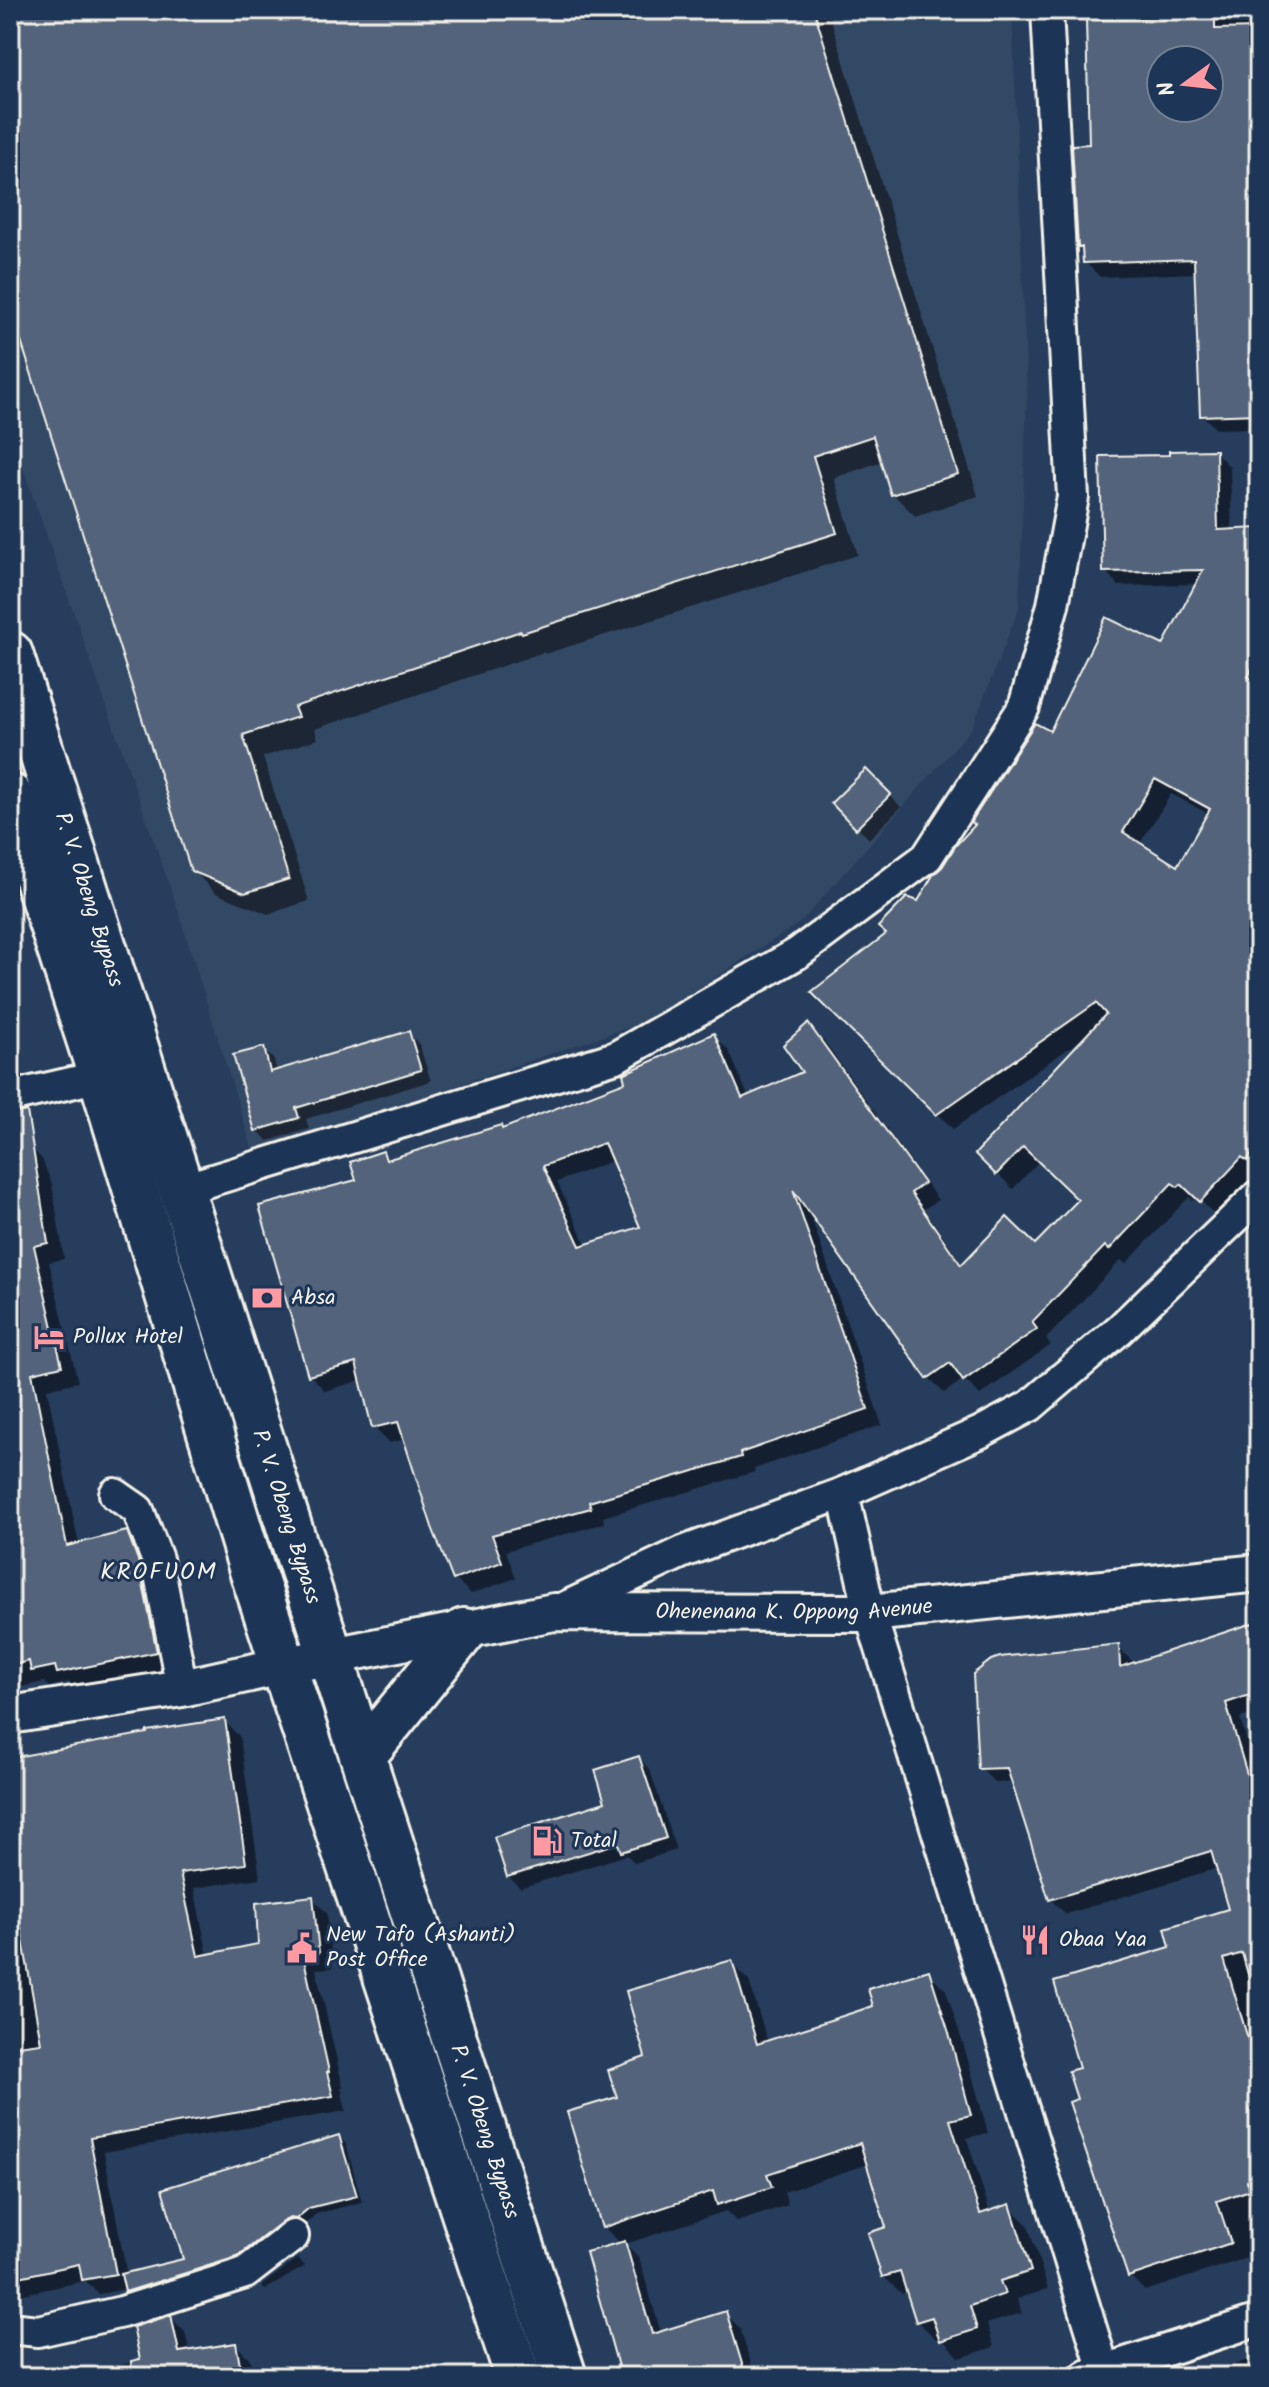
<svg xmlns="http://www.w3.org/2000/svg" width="1269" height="2387" font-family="Kalam,sans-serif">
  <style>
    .built { fill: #334966 }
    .shadow { fill: #0007; fill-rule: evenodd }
    .building { fill: #52647b; stroke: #f4f1e8; stroke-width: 2; fill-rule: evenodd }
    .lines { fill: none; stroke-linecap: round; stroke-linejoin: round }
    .minor-casing { stroke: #f4f1e8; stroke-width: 36 }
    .tertiary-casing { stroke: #f4f1e8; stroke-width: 42 }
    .trunk-casing { stroke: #f4f1e8; stroke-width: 50 }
    .minor { stroke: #1d3557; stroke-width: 30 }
    .tertiary { stroke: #1d3557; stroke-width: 36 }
    .trunk { stroke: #1d3557; stroke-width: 44 }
    .labels { text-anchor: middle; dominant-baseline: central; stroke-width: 6; stroke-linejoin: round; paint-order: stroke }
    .street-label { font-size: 22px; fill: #f4f1e8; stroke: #1d3557 }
    .poi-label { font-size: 22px; fill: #f4f1e8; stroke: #1d3557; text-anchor: start }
    .neighbourhood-label { font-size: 24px; letter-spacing: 2px; fill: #f4f1e8; stroke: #1d3557 }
  </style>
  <rect width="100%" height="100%" fill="#263d5d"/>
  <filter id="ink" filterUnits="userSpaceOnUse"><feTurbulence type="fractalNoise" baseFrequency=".0125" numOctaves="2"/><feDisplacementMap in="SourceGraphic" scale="16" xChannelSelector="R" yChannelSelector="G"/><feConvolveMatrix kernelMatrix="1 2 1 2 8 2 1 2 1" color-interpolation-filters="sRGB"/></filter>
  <g filter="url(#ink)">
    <path class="built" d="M10,10H1012L1027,396L1019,608L972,728L802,921L650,1020L254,1154L177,907L10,431Z"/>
    <g class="shadow">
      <path d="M10,10H828L978,496L915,516L893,494L883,461L834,478L858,555L545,654L544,652L315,729L318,739L263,757L309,901L268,914L215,893L193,870L10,300Z"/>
      <path d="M1091,10H1259V428L1216,429L1202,415L1197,273L1100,277L1085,262L1084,251L1080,246L1091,146ZM1161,60H1209V108H1161Z"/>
      <path d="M1215,452L1230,467L1232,531L1259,530V599L1197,584L1119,586L1105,571L1171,457Z"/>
      <path d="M1259,635V1171L1216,1216L1198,1198L1194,1201L1189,1197L1126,1264L1121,1260L1046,1339L1051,1345L980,1395L964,1379L944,1393L929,1378L809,1211L882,1425L754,1469L755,1472L603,1517L605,1523L506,1551L516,1578L471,1594L455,1579L406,1439L389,1443L373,1427L362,1380L325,1391L310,1375L358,1181L383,1153L390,1161L500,1127L504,1131L628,1083L713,1035L729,1051L749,1098L805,1073L808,1026L824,1041L938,1200L924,1209L963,1265L1035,1247L1081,1200L1040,1160L1013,1189L978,1154L1085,1037L953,1129L814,992L889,935L919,904L1051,734L1164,648ZM1171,794L1209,814L1178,869L1139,845ZM614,1160L643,1228L587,1246L557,1182Z"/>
      <path d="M866,771L901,807L869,839L834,803Z"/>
      <path d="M10,1023L14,1037L10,1045Z"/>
      <path d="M408,1033L419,1044L431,1081L306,1119L309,1129L268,1141L257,1130L263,1049L274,1060L277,1072Z"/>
      <path d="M10,1134L24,1141L42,1159L52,1184L64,1259L49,1262L78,1382L47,1389L79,1545L126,1533L143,1550L172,1668L75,1689L69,1682L49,1687L44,1682L10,1689Z"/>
      <path d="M1259,1623V1712L1240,1718L1259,1783V2254L1145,2291L1130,2276L1079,2100L1082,2069L1231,1910L1218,1868L1066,1914L1050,1899L1014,1782L995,1783L980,1768L1118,1647L1133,1662L1134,1665Z"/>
      <path d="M225,1722L240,1737L260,1878L194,1888L208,1956L260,1946L312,1898L327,1913L333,1968L316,1969L343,2087H341L346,2111L104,2152L127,2275L185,2261L339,2137L346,2144L362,2202L316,2214L304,2225H298L244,2263L134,2298L126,2289L99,2294L85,2281L10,2297V1760Z"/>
      <path d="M639,1758L650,1770L676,1850L635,1863L627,1855L520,1888L508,1876L608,1803Z"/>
      <path d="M731,1963L749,1981L768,2043L876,2007L928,1972L946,1990L966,2053L988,2133L967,2138L990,2213L1009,2207L1028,2225L1048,2289L1017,2299L1022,2313L987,2324L994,2347L960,2358L941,2338L936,2339L917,2321L908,2292L902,2294L883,2276L888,2228L868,2164L784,2192L788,2205L737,2222L726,2211L626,2244L639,2258L661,2333L725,2314L740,2328L755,2377H624L621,2244L604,2227L619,2098L647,2059Z"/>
      <path d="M298,2258L305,2266L265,2290L261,2286Z"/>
      <path d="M171,2318L185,2332L190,2353L236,2345L251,2360V2363H254L268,2377H10V2375L48,2368L56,2376L142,2361Z"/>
      <path d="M1259,2356V2377H1199Z"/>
    </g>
    <g class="building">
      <path d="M10,10H814L958,474L891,495L873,436L813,456L837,533L522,633L521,631L294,707L298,717L243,735L289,879L245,893L191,871L10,307Z"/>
      <path d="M1179,15L1215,16V29L1259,28V414L1200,416L1194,259L1083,263L1082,247H1078L1072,145L1089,144L1086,19L1179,17ZM1161,60H1209V108H1161Z"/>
      <path d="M1216,450L1218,530L1259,528V652L1248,677L1259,683V1145L1247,1161L1242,1157L1200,1202L1181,1184L1178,1187L1172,1183L1109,1250L1105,1246L1032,1322L1037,1329L963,1381L950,1363L927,1379L793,1190L868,1409L740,1453L741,1457L589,1502L591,1508L492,1535L502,1562L453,1580L432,1527L398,1422L372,1428L356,1363L308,1376L259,1206L356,1180L350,1162L383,1151L386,1160L501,1125L502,1129L625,1082L623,1074L714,1033L742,1098L802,1072L783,1045L808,1023L924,1183L911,1193L961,1265L1007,1217L1035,1244L1078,1200L1023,1147L996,1175L975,1154L1106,1014L1096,1003L936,1115L811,992L886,934L878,927L907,897L918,901L933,875L942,867L956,845L975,825L971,822L1035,723L1050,731L1106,617L1163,645L1203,570L1103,572L1100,456L1169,455V451ZM1155,779L1210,809L1177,866L1123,832ZM604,1143L640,1227L580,1246L543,1166Z"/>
      <path d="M866,769L891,794L856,829L831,803Z"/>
      <path d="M409,1031L421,1070L296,1108L299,1118L255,1131L233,1055L264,1047L270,1072Z"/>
      <path d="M27,1111L48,1243L34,1246L62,1366L32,1373L67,1546L127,1531L138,1560L157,1652L57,1673L55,1666L31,1671L29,1661L10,1666V1114Z"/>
      <path d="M1259,1621V1692L1226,1703L1259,1815V1984L1251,1985L1242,1953L1224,1959L1249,2042L1259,2038V2178L1247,2181L1250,2190L1217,2201L1231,2243L1128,2277L1069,2102L1077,2099L1068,2071L1079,2068L1054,1982L1170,1947L1165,1928L1228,1909L1211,1851L1049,1900L1007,1768L978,1769L973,1674L991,1660L1000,1657L1119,1644L1120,1667Z"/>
      <path d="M225,1719L246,1864L180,1873L198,1956L258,1944L256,1903L313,1896L319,1953L303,1955L329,2072H327L333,2096L90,2138L116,2274L82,2280L79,2264L10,2279V2047L41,2043L10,1867V1758L147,1733V1731Z"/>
      <path d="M639,1756L666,1838L621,1852L618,1843L507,1877L494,1837L605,1802L595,1770Z"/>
      <path d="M732,1960L757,2044L873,2006L868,1989L929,1970L949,2033L971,2115L950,2120L980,2214L1010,2204L1031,2271L1000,2281L1005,2294L970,2306L977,2329L940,2341L932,2317L916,2322L900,2272L882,2277L868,2233L886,2227L860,2143L767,2174L772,2187L717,2205L713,2191L602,2228L567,2112L617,2097L608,2070L645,2057L626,1991Z"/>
      <path d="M339,2135L357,2196L309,2208L296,2219L290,2218L282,2222L237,2257L125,2292L121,2274L183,2259L162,2189Z"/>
      <path d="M625,2241L652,2334L726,2311L746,2377H621L586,2252Z"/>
      <path d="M171,2315L179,2352L236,2343L242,2377H132L131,2361L140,2359L133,2327Z"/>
    </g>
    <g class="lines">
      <g class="minor-casing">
        <g id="minor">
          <path d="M10,1097L101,1076"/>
          <path d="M183,1189L616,1057L798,953L927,857L1024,707L1053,605L1073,497L1047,10"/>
          <path d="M843,1493L870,1613L1106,2377"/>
          <path d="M115,1494L138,1510L157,1559L182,1688"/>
          <path d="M555,1612L683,1552L843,1493L981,1432L1030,1406L1120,1329L1259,1195"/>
          <path d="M10,2328L38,2331L122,2312L245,2273L293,2236"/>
          <path d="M1086,2376L1259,2320"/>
        </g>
      </g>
      <g class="tertiary-casing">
        <g id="tertiary">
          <path id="s1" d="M10,1715L182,1688L282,1666L554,1612L870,1613L1259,1573"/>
        </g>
      </g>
      <g class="trunk-casing">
        <g id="trunk">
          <path id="s2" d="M10,654L366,1767L564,2377"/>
          <path d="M10,796L101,1076L252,1570L518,2377"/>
          <path d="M363,1756L464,1631"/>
        </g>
      </g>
      <use href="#minor" class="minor"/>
      <use href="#tertiary" class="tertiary"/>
      <use href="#trunk" class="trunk"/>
    </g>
  </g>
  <defs>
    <g id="bank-bare" transform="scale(2.4)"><path d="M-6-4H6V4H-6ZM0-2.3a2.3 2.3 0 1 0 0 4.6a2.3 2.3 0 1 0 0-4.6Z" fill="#ff9aa2" stroke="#1d3557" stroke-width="2.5" paint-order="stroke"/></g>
    <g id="hotel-bare" transform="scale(2.4)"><path d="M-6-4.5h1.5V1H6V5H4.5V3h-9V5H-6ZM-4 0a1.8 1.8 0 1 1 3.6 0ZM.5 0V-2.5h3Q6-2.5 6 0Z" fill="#ff9aa2" stroke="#1d3557" stroke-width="2.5" paint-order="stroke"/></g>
    <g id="fuel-bare" transform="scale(2.4)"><path d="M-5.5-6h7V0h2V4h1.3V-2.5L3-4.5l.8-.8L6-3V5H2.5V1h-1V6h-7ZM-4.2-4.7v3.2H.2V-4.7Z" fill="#ff9aa2" stroke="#1d3557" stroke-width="2.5" paint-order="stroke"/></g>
    <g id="restaurant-bare" transform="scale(2.4)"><path d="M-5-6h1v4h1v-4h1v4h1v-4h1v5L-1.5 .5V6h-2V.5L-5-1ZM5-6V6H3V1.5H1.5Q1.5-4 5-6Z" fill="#ff9aa2" stroke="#1d3557" stroke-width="2.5" paint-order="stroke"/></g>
    <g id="civic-bare" transform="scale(2.4)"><path d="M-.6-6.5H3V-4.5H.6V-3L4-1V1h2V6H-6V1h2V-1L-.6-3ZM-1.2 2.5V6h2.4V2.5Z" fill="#ff9aa2" stroke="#1d3557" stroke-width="2.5" paint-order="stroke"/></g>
  </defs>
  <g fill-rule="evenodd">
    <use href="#bank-bare" x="267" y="1298"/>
    <use href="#hotel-bare" x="49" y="1337"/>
    <use href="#fuel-bare" x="547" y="1841"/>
    <use href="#restaurant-bare" x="1035" y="1940"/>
    <use href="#civic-bare" x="302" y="1948"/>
  </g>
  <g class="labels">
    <g class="street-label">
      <text stroke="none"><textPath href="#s2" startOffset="258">P. V. Obeng Bypass</textPath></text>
      <text stroke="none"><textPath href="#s2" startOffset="906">P. V. Obeng Bypass</textPath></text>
      <text stroke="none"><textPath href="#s1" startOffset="794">Ohenenana K. Oppong Avenue</textPath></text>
      <text stroke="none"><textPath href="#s2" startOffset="1552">P. V. Obeng Bypass</textPath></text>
    </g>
    <g class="poi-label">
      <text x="291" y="1298">Absa</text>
      <text x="73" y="1337">Pollux Hotel</text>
      <text x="571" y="1841">Total</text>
      <text x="326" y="1935">New Tafo (Ashanti)<tspan x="326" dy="25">Post Office</tspan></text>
      <text x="1059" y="1940">Obaa Yaa</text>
    </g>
    <g class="neighbourhood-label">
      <text x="159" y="1572">KROFUOM</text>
    </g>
  </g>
  <rect width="1269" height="2387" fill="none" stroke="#1d3557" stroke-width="40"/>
  <rect x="20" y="20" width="1229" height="2347" fill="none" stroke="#f4f1e8" stroke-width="3" filter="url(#ink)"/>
  <g transform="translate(1185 84) rotate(255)"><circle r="38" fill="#1d3557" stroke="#738091" stroke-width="2"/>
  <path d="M0-6L14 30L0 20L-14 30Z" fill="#ff9aa2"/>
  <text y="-12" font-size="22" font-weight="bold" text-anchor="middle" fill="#f4f1e8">N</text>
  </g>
</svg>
